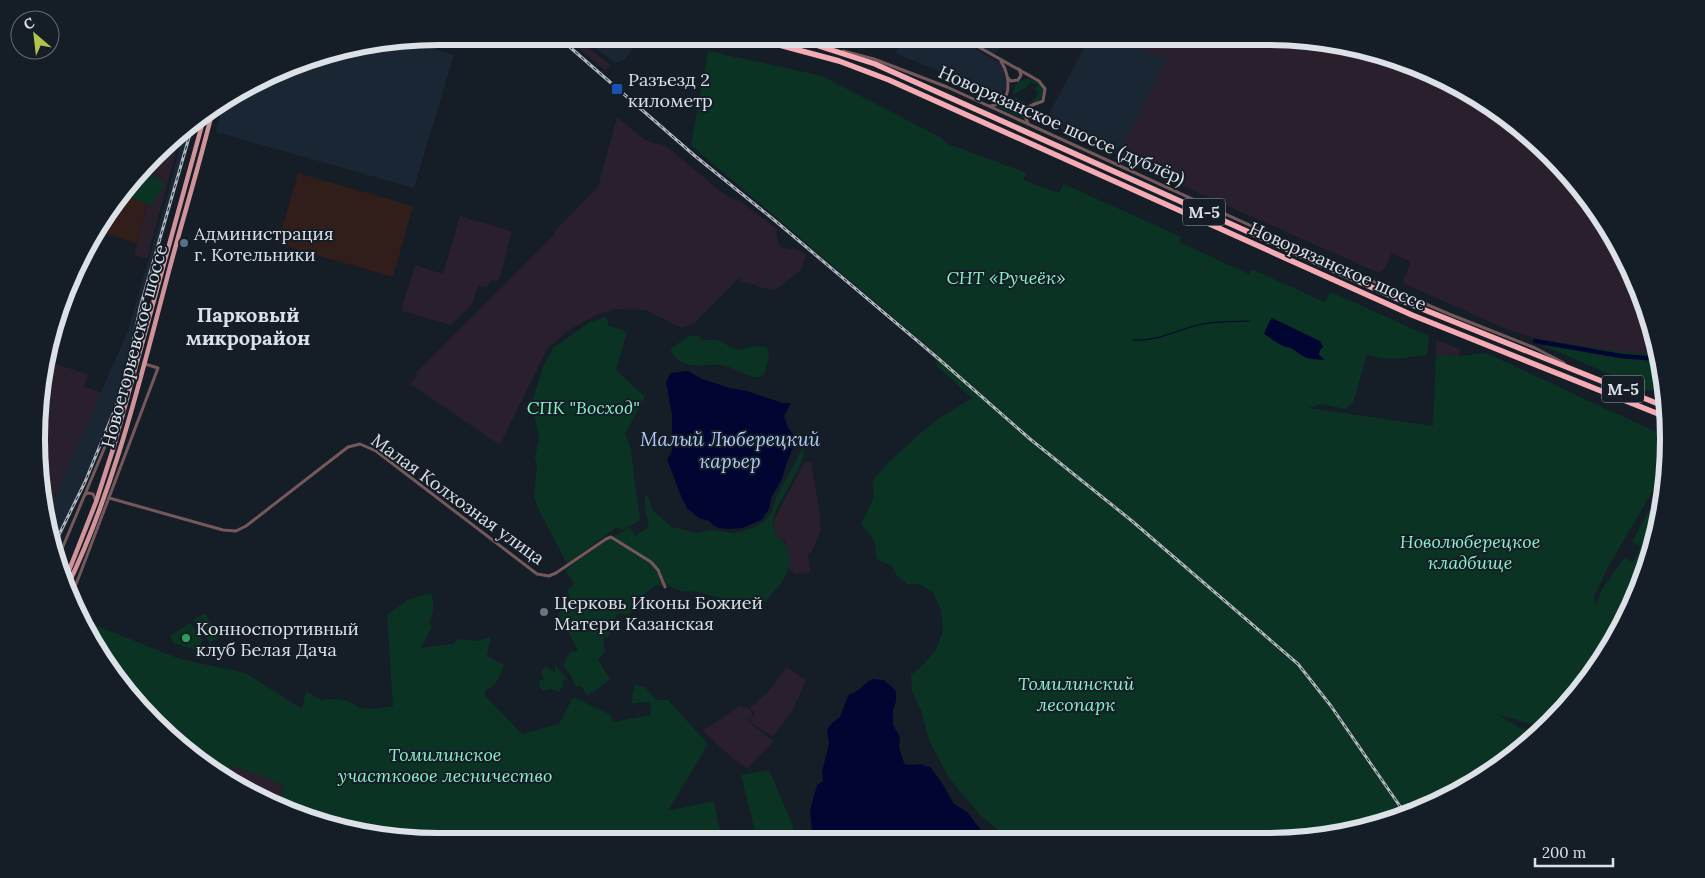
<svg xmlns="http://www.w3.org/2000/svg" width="1705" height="878" font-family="Lora,serif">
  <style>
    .built { fill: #1b2634 }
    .industrial { fill: #2a1f2d }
    .education { fill: #311e1a }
    .green { fill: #0b3324 }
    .water { fill: #000631 }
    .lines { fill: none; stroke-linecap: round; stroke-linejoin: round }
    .stream { stroke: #000631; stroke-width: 1 }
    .river { stroke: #000631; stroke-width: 4.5 }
    .minor { stroke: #75585b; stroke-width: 3 }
    .major { stroke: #d0939a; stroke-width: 4.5 }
    .highway { stroke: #f4abb3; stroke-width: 5.5 }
    .rail-casing { stroke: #b1b7be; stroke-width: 3 }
    .rail { stroke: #151d26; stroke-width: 1; stroke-dasharray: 4; stroke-linecap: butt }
    .transit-dot { fill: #1a4fb4; stroke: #151d26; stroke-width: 2 }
    .service-dot { fill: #5c6f8a; stroke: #151d26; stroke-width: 2 }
    .worship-dot { fill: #6b7280; stroke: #151d26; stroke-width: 2 }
    .leisure-dot { fill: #2e9e5b; stroke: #151d26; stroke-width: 2 }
    .labels { text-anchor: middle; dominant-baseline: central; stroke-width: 4; stroke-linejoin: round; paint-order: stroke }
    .shield { fill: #151d26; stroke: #a0a6ae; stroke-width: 1 }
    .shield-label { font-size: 16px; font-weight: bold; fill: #dce1e8 }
    .poi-label { font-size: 18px; fill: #dce1e8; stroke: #151d26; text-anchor: start }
    .street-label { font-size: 18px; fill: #dce1e8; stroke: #151d26 }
    .park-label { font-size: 18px; font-style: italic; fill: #88f1c5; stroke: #151d26 }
    .water-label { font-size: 19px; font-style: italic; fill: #b1caf8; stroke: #151d26 }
    .quarter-label { font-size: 20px; font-weight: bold; fill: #dce1e8; stroke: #151d26 }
    .rim { fill: none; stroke: #dce1e8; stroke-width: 6 }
  </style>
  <rect width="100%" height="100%" fill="#151d26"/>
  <g class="built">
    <path d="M580,36H640L629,54L624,60L615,63Z"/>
    <path d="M907,37H954L1001,63L1003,67L1007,85L1006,89L998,96L895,53Z"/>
    <path d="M967,37H1011L994,54Z"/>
    <path d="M1090,37H1117L1167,59L1119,155L1045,121Z"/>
    <path d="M424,39V50L434,49L454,55L414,188L216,132L223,104L309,58Z"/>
    <path d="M197,118L139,318V333L126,384L111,425L57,548L45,510L49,508L57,492L127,333L169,190L184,129Z"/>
  </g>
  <g class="industrial">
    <path d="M1117,37H1292L1370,50L1444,78L1511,119L1569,173L1615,237L1647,309L1658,355L1606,350L1537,339L1506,329L1405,284L1403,280L1411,262L1392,253L1384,270L1379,273L1189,189L1119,155L1167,59Z"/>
    <path d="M580,42L611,65L605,70L576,46Z"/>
    <path d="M617,117L645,140L666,146L724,194L737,201L739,200L778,230L776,234L780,247L798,250L806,255L801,270L776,289L770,290L740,281L741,279L739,278L693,324L685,327L682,328L646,310L615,309L596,315L566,332L547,349L500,445L410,384L418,375L416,373L553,236L556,230L598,187Z"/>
    <path d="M181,133L147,259L134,255L147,204H153L163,181L154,176L150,167Z"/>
    <path d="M460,216L512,231L500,277L495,282L493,280L486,287L478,285L472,304L451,325L401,311L415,265L443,274Z"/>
    <path d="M51,337L59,339L52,363L88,374L84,387L101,392L57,492L49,508L45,510L40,491L44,360Z"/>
    <path d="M1436,340L1460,349L1459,356L1436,355Z"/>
    <path d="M811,462L820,514V532L811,553L808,554L810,573L795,574L789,569V557L785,542L776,536L773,522L804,463Z"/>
    <path d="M786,667L806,680L793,710L773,736L755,726L749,720L755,714L750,708L770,690Z"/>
    <path d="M741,705L744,708L747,707L753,714L748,720L754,727L774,741L747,768L732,758L703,731Z"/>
    <path d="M232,766L265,777L284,786L277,806L261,800L225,775Z"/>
  </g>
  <g class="education">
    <path d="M298,173L413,206L393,277L278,244Z"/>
    <path d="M126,195L147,204L137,244L96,230L104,215L120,198Z"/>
  </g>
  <g class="green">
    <path d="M708,51L822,76L940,137L948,144L1027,173L1023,180L1059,193L1064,184L1181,237L1179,242L1249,274L1252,269L1324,302L1331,292L1429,336L1427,355C1404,357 1389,363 1367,354L1353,403L1345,409L1322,404L1308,408L1433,426L1436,355L1459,356L1486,353L1667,437V462L1654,489L1608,567L1594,597L1596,606L1602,589L1624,558L1633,562L1641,547L1632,542L1649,510L1661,504L1655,543L1627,617L1569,704L1544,728L1497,714L1520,728L1540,731L1511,759L1420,811L1319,838L1009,839L981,816L949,778L929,740L922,713L912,691L911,675L922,666L936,650L943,631L941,611L933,592L919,584H907L897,576L892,566L877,559L874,540L861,524L874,497L873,480L887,464L918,435L941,417L972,398L937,366L935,353L691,145Z"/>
    <path d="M1025,79C1039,79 1050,90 1038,102L1031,103L1039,93L1035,89L1039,85L1030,82L1028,86L1013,95C1012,86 1018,82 1025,79Z"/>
    <path d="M1015,97L1025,102L1024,119L997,107Z"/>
    <path d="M150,167L154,176L163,181L164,185L153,204H147L126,195L120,198Z"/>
    <path d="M606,317L609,326L627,332L616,370L645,397L625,434L630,446L640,520L622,530L617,527L568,563L566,562L538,508L534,496L537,468L535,457L539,439L532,402L543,367L553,348L590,322Z"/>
    <path d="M698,335L702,340H717L737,350L757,346L766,347C773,355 766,362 766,370L762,376C751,381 737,368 725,366C712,362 696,369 683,363C676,360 674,356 670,349L689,336Z"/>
    <path d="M1537,339L1606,350L1658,355L1665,388L1649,391L1544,346L1537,341Z"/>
    <path d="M804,446C806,465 778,499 773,520C772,525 775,531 776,536C783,540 785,543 788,551C794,574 779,585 765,602L752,603L732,601L698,592L681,591L666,585H657L637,599L630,615L617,614L609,636L603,639L605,652L598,660L610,679L598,689L587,695L581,686H575L572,677L563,666L570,652L578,651L564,623L558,617V613L572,607V603L567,590L573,586L574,583L565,570L609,539L630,527L635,536L646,529L649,523L645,509V496L648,497L653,511L672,527L697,533L712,530L732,533L744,531L757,526L766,520L772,511L776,498Z"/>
    <path d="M431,593C434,603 435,613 429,622L432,627L421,648L452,644L459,639L477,641L491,637L487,656L504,665C500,675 497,687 485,690V696L522,734L559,724L573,697L611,715L613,722L651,715L650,702L632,703L633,691L636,684L646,688L656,700H668L708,744L668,811L714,801L721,837L725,840L413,841L335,828L277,806L284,786L265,777L232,766L225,775L154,723L114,668L113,662L90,623L180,659L246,673L302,709L306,691L323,701L325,699C335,699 352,699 358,708L375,709L393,706L387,615L409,599Z"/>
    <path d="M205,613L219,637L210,643L193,620Z"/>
    <path d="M190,623L203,640L196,650L173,643L170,636Z"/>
    <path d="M555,665L568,680L563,679V686L559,692L550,689L544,691L539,687V681L544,679L541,671L546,666L555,673Z"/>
    <path d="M769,770L793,826L792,840H757L741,775Z"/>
  </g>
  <g class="water">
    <path d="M1272,318L1320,341L1323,347L1320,350L1319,355L1324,359L1323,360C1305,359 1306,358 1291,348C1281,347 1272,339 1264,334L1268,324Z"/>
    <path d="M688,371L702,379L730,388L747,391L783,403H791L784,416L788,428L794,435V445L786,465L782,479L771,498L769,509L761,520L742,528L729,529L719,528L713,525L709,521L699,518L687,508L681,496L667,459L671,454L672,449V414L666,382L671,373Z"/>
    <path d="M873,679L884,680L896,691V701L893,711V725L900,737L899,747L904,763L907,765L921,764L931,768L942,783L954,804L967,812L988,839L813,840L810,811L817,785L823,781L822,772L829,743L827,730L831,724L840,717L849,694C859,693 863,683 873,679Z"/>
  </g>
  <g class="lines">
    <path class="stream" d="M1133,340C1157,342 1179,329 1202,324C1217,321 1233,322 1249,321"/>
    <path class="river" d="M1535,341L1621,356L1659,359"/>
    <g class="minor">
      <path d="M961,37L1039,81L1045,89L1043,101C1031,106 1019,106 1028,123"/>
      <path d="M843,51L874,59L947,87L1370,280L1449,314L1535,348L1564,363"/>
      <path d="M1008,78L1011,81L1018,80L1021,75L1019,69"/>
      <path d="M990,106C1014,103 1010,76 1001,61"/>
      <path d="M85,495L88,493L93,494L96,501"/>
      <path d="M109,498L223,530L236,531L246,526L348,447L360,444L376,451L537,574L549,576L556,573L606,539L611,537L651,562L658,570L665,587"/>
      <path d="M59,556L125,399"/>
      <path d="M70,592L74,589L80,574L158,368L145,364"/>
    </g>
    <g class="major">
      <path d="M66,578L96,502L114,446L205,114"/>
      <path d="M68,585C114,489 139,384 166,282C181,224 199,167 213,109"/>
    </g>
    <g class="highway">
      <path d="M749,37L839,61L889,80L1412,315L1666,417"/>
      <path d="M791,37L875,64L1400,300L1666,407"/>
    </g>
    <g class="rail-casing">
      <g id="rail">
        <path d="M557,36L695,156L773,219L940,360L1030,439L1132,521L1298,664L1331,706L1406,815"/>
        <path d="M55,543L85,482L124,387L140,308L194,120"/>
      </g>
    </g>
    <use href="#rail" class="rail"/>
  </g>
  <rect class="transit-dot" x="611" y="83" width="12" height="12" rx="2.5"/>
  <circle class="service-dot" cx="184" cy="243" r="5"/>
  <circle class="worship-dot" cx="544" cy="612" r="5"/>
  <circle class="leisure-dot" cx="186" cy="638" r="5"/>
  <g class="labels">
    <g class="shield">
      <rect x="1183" y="198.5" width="42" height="27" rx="4"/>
      <rect x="1602" y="375.5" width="42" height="27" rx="4"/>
    </g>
    <g class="shield-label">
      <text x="1204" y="212">М-5</text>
      <text x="1623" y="389">М-5</text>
    </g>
    <g class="poi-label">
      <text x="628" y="79">Разъезд 2<tspan x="628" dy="21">километр</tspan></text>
      <text x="194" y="233">Администрация<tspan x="194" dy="21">г. Котельники</tspan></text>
      <text x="554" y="602">Церковь Иконы Божией<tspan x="554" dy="21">Матери Казанская</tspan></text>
      <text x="196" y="628">Конноспортивный<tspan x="196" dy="21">клуб Белая Дача</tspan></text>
    </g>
    <g class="street-label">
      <text transform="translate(1062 125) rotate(24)">Новорязанское шоссе (дублёр)</text>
      <text transform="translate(1338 266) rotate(24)">Новорязанское шоссе</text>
      <text transform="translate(134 346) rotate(-75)">Новоегорьевское шоссе</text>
      <text transform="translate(458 499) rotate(36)">Малая Колхозная улица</text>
    </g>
    <g class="park-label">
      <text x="1006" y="277">СНТ «Ручеёк»</text>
      <text x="583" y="407">СПК "Восход"</text>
      <text x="1470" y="541">Новолюберецкое<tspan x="1470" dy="21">кладбище</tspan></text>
      <text x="1076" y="683">Томилинский<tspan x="1076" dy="21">лесопарк</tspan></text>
      <text x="445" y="754">Томилинское<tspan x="445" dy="21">участковое лесничество</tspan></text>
    </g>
    <g class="water-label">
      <text x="730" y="439">Малый Люберецкий<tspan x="730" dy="22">карьер</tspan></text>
    </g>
    <g class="quarter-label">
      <text x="248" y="314">Парковый<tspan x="248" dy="23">микрорайон</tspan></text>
    </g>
  </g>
  <path d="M0 0H1705V878H0ZM439 45H1266A394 394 0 0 1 1660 439V439A394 394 0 0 1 1266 833H439A394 394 0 0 1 45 439V439A394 394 0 0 1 439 45Z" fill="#151d26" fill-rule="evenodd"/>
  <path class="rim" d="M439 45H1266A394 394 0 0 1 1660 439V439A394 394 0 0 1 1266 833H439A394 394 0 0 1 45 439V439A394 394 0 0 1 439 45Z"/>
  <g transform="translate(35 35) rotate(332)"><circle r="24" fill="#151d26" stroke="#656b74"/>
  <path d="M0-4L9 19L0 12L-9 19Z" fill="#b2c34c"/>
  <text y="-8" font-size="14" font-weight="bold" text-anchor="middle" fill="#dce1e8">С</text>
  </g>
  <path d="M1535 858v8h78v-8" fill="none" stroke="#dce1e8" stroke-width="2.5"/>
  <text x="1542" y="858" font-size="15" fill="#dce1e8" stroke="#151d26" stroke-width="4" paint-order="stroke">200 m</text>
</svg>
